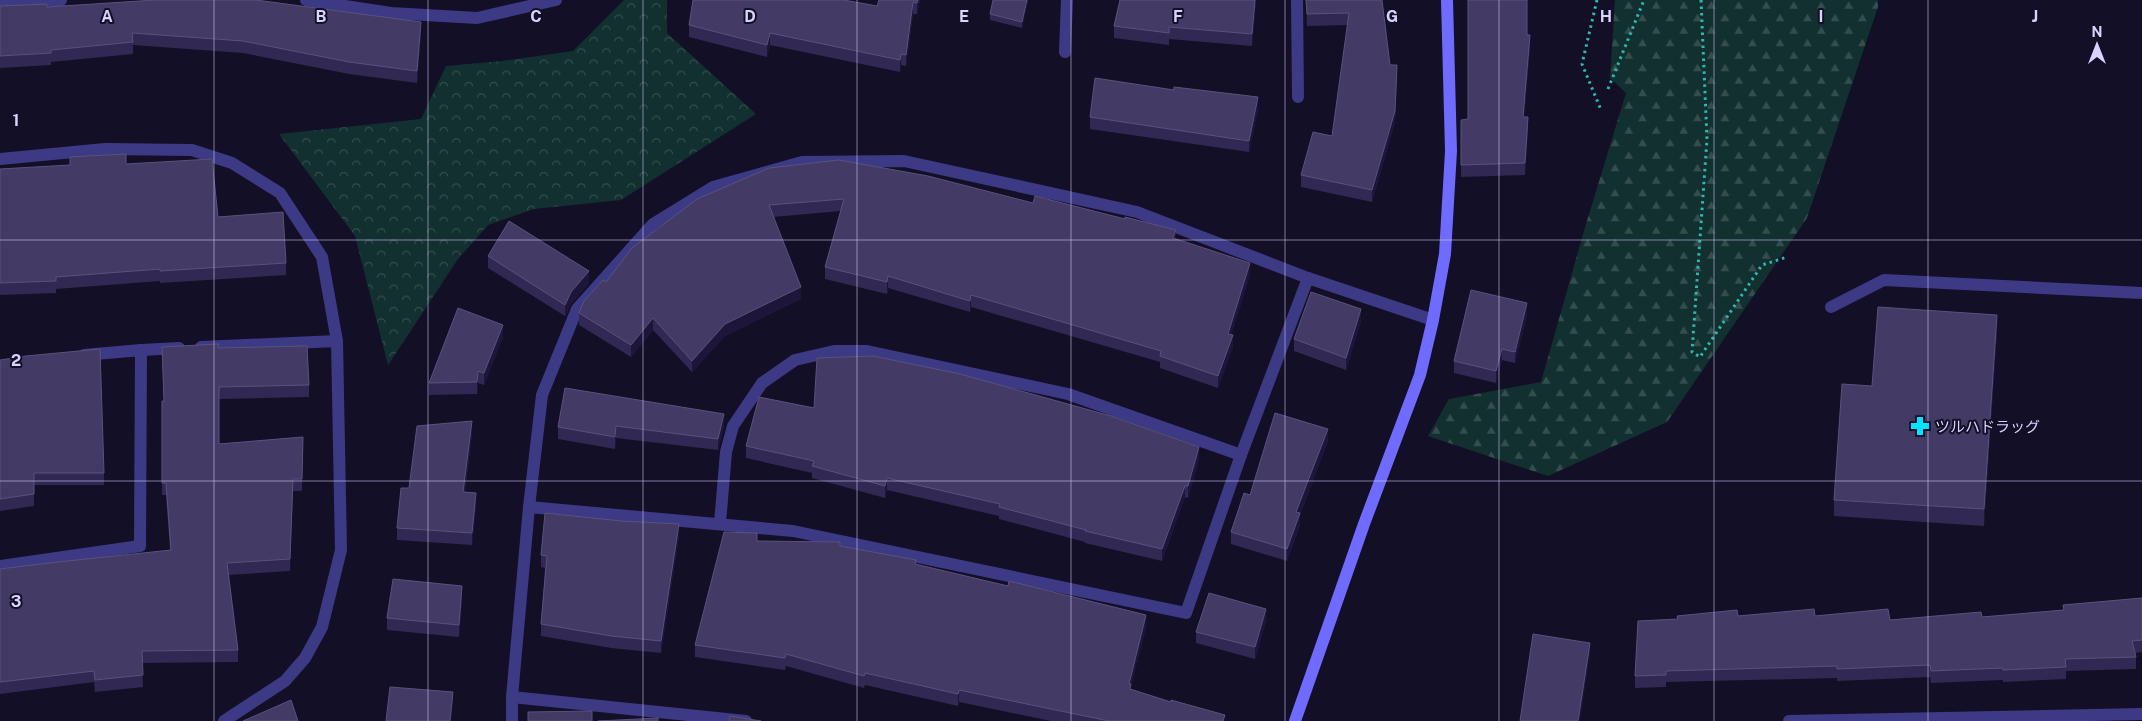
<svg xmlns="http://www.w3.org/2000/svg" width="2142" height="721" font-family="'Public Sans','Noto Sans JP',sans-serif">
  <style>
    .forest { fill: url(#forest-firs) }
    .park { fill: url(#park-crowns) }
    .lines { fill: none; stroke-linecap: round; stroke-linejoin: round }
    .path { stroke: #2fb8b0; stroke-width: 3; stroke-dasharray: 2.5 4; stroke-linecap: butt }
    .street { stroke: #3d3a85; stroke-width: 12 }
    .secondary { stroke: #6f6bff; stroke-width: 12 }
    .wall { fill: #312854 }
    .shaded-wall { fill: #1d163a }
    .building { fill: #433a66; stroke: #5a527e }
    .grid { fill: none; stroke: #d9d4ff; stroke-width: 1; stroke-opacity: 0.55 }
    .labels { text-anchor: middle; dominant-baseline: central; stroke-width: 4; stroke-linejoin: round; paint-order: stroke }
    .poi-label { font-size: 15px; fill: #d9d4ff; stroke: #130f26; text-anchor: start }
    .grid-label { font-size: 16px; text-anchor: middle; font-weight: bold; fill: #d9d4ff; stroke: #130f26; stroke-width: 4; stroke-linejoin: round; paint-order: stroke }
  </style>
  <defs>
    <pattern id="forest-firs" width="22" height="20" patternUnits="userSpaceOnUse" patternTransform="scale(1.25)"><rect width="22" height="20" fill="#12302f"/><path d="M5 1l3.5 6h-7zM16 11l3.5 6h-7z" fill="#344d4e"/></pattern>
    <pattern id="park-crowns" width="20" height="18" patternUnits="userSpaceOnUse" patternTransform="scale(1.25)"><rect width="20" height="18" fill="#12302f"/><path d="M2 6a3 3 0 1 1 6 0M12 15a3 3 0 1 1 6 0" fill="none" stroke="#344d4e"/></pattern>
  </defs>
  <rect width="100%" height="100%" fill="#130f26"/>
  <path class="forest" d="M1615,0H1878V7L1807,218L1667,422L1548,476L1428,436L1449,399L1541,382L1586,224L1626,93L1610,78Z"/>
  <path class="park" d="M624,0H667V33L756,114L621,200L534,209L488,225L458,259L388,365L355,236L279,134L421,119L446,66L502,61L573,51Z"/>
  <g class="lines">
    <g class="path">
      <path d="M1597,0L1582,64L1601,110"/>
      <path d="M1701,0L1707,139L1692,352L1700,357L1762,265L1787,257"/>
      <path d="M1608,89L1644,0"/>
    </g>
    <g class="street">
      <path d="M306,0L391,13L477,18L556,0"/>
      <path d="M1297,0L1298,97"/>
      <path d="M0,3L61,0"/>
      <path d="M1065,52L1067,0"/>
      <path d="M0,159L105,149L192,150L232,163L280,193L322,257L337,341L341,550L322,627L305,658L285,681L224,721"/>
      <path d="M1831,307L1884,280L2142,293"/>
      <path d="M201,347L337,341"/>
      <path d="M141,350L179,348"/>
      <path d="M529,507L793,531L1186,613L1241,455L1308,278"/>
      <path d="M720,523L726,452L733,426L762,383L795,360L834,351H867L1068,394L1241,455"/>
      <path d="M0,566L140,546L141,350L84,355"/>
      <path d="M512,697L746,721"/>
      <path d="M512,721V697L529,507L542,395L577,309L653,224L713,187L802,162L904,161L1137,212L1308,278L1433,320"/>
      <path d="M1789,721L2142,714"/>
    </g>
    <path class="secondary" d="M1295,721L1364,524L1420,375L1433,320L1445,254L1451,151L1447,0"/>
  </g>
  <g class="wall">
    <path d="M879,0H920L917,14H913L906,66L901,65L900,72L770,45L767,57L689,37V25L877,6Z"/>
    <path d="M1028,0L1022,28L990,20V14Z"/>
    <path d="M1120,0H1256L1252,46L1169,39V45L1114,38V26Z"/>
    <path d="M1306,0H1382L1390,65L1397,77L1395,122L1372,202L1301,187V175L1332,136L1348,25L1307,26Z"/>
    <path d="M0,6L47,7L421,34L417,83L349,74L243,53L133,45V54L51,62V65L0,68Z"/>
    <path d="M1527,35L1530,47L1524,117L1528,129L1525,175L1461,177V120L1468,119Z"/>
    <path d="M1174,90L1258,109L1249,152L1090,129V117Z"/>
    <path d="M126,164L218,217L286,263V275L160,283V281L56,289V293L0,295V169Z"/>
    <path d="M769,168L1176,239L1250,275L1231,335L1233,347L1218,388L1160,368V362L971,307L970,312L888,288L887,294L825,279V267L841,211L773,217L801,299L725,336L692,372L653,330L631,357L579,325V313L606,282Z"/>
    <path d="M488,256L589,283L571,304L565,316L488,268Z"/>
    <path d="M1527,315L1515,363L1502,360L1496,383L1454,373V361Z"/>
    <path d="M1361,321L1346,370L1294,351V339Z"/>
    <path d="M1997,331L1984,526L1834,516V500L1872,386Z"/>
    <path d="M503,337L484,385L478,383L477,394L429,395V383Z"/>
    <path d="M162,347L218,348L309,385V397L219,399V444L303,437L302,491H293L290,571L228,575L238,650V662L142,663L143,687L95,692L94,682L0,694V569L170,550L166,495H162V401H164Z"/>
    <path d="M0,360L104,473V485H34V506L0,511Z"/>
    <path d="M565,388L724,426L718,450L616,438L615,449L558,439V427Z"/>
    <path d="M814,408L1199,459L1188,498L1185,497L1162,561L1085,543V542L999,519V516L887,490L885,498L812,478V473L746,458V446Z"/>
    <path d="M472,433L465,492L476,505L472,545L397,540V528L409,488Z"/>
    <path d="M1328,441L1300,515V525L1287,561L1231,544V532L1250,495Z"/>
    <path d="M621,521L679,536L661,653L611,648L541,636V624L545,568L541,567V555Z"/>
    <path d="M757,541L840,546L916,564L1146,627L1131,686V689L1225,721H1051L959,702L958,706L865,685L864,688L786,666L785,670L695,657V645Z"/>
    <path d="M462,598L459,637L387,630V618Z"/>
    <path d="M2142,598V652L2135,653L2136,657V669L2066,671V679L2003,682V680L1931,683L1930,677L1837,681V678L1666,682V687L1635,688V676L1677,619V616H1815L1890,620L1982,617L2063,610V605Z"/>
    <path d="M1266,621L1255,659L1196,643V632Z"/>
  </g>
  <g class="shaded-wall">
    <path d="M918,0H920L917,14V3Z"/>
    <path d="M1027,0H1028L1022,28V22Z"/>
    <path d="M1255,0H1256L1252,46V34Z"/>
    <path d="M913,2V14L906,66V55Z"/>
    <path d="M421,22V34L417,83V71Z"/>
    <path d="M770,33V45L767,57V45Z"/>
    <path d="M1530,35V47L1523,129V117Z"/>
    <path d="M901,54V65L900,72V60Z"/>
    <path d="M1397,65L1395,122L1372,202V190Z"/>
    <path d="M1258,97V109L1249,152V141Z"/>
    <path d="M1528,117V129L1525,175V163Z"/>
    <path d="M1176,230V242L1173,238Z"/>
    <path d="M1250,263V275L1228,345V334Z"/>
    <path d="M589,271V283L571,304L565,316V305L571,292Z"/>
    <path d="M888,276V288L887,294V282Z"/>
    <path d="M801,287V299L725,336L692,372V361L725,324Z"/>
    <path d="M971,295V307L970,312V301Z"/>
    <path d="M1527,303V315L1515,363V352Z"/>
    <path d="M1361,309V321L1346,370V358Z"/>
    <path d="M1997,315V331L1984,526V509Z"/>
    <path d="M653,318V330L631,357V345Z"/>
    <path d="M503,325V337L484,385V373Z"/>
    <path d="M1233,335V347L1218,388V376Z"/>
    <path d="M1502,349V360L1496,383V371Z"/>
    <path d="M478,371V383L477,394V382Z"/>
    <path d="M724,414V426L718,450V439Z"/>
    <path d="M472,421V433L463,504V492Z"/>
    <path d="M616,426V438L615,449V437Z"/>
    <path d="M1328,429V441L1300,515V525L1287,561V549L1296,512Z"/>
    <path d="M1199,447V459L1188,498V486Z"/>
    <path d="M887,478V490L885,498V486Z"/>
    <path d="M293,479V491L290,571V559Z"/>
    <path d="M1185,486V497L1162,561V549Z"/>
    <path d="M476,493V505L472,545V533Z"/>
    <path d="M679,524V536L661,653V641Z"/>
    <path d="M462,586V598L459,637V625Z"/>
    <path d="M1266,609V621L1255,659V647Z"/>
    <path d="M1146,615V627L1131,686V696L1129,684Z"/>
    <path d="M1590,643V655L1580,721H1578Z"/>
    <path d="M959,690V702L958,706V694Z"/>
    <path d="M453,692V704L451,721H450Z"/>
  </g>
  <g class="building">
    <path d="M155,0H256L421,22L417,71L349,62L243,41L132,33L133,42L51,50V53L0,56V6L47,4V7Z"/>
    <path d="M693,0H844L877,6L879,0H918L917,3L913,2L906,55L901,54L900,60L770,33L767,45L689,25Z"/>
    <path d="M993,0H1027L1022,22L990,14Z"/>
    <path d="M1120,0H1255L1252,34L1169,27V33L1114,26Z"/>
    <path d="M1306,0H1382L1390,65H1397L1395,111L1372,190L1301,175L1313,132L1332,136L1349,13L1307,14Z"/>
    <path d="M1468,0H1527V35H1530L1523,117H1528L1525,163L1461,165V120L1468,119Z"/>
    <path d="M1095,78L1174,90V87L1258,97L1249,141L1090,117Z"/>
    <path d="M126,154V164L212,159L218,217L283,212L286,263L160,271V269L56,277V281L0,283V169L70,165V157Z"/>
    <path d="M839,160L928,176L1033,203L1035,196L1125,219V217L1176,230L1173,238L1250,263L1228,334L1233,335L1218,376L1160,356L1161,351L971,295L970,301L888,276L887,282L825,267L844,199L769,205L801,287L725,324L692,361L653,318L631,345L579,313L584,301L603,280L606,282L632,248L697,199L769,168Z"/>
    <path d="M509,221L589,271L571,292L565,305L488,256Z"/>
    <path d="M1471,290L1527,303L1515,352L1502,349L1496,371L1454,361Z"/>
    <path d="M1311,292L1361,309L1346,358L1294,339Z"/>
    <path d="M1878,307L1997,315L1984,509L1834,500L1842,384L1872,386Z"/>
    <path d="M458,308L503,325L484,373L478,371L477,382L429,383Z"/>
    <path d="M218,344V348L307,346L309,385L219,387V444L303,437L302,479H293L290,559L227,563L238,650L142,651L143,675L95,680L94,671L0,682V569L49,563L171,550L166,483H162V401H164L162,347Z"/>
    <path d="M100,349L104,473H34V494L0,499V360L26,356Z"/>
    <path d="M873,356L960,374L1111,416L1199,447L1188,486H1185L1162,549L1085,531L1086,530L999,507L1000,504L887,478L885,486L812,466L814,461L746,446L759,397L814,408L817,358Z"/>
    <path d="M565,388L724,414L718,439L616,426L615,437L558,427Z"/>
    <path d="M1275,413L1328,429L1296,512L1300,513L1287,549L1231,532L1244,493L1250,495Z"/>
    <path d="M472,421L463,492L476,493L472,533L397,528L401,488H409L417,426Z"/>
    <path d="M545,513L621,521L679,524L661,641L611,636L541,624L547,556L541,555Z"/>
    <path d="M724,532L757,533V541L840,542V546L916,560L915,564L1008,586L1009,581L1146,615L1129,684H1131L1130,689L1171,702V700L1225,715L1223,721H1109L959,690L958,694L865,673L864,676L786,654L785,658L695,645Z"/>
    <path d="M393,579L462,586L459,625L387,618Z"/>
    <path d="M1209,593L1266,609L1255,647L1196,632Z"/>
    <path d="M2142,598V640L2132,641L2136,657L2065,659L2066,667L2003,670V668L1931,671L1930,665L1837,669V666L1666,671V675L1635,676L1638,621L1678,619L1677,616L1737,610L1738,616L1814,609L1815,616L1888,609L1890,620L1981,612L1982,617L2064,610L2063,605Z"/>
    <path d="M1533,634L1590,643L1578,721H1520Z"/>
    <path d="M390,687L453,692L450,721H386Z"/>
    <path d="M291,700L298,721H243Z"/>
    <path d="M592,711V721H528V712Z"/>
    <path d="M730,716L761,721H729Z"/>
    <path d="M658,718V721H598Z"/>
  </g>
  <path class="grid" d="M214,0V721M428,0V721M643,0V721M857,0V721M1071,0V721M1285,0V721M1499,0V721M1714,0V721M1928,0V721M0,240H2142M0,481H2142"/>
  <defs>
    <g id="pharmacy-bare" transform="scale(1.5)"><path d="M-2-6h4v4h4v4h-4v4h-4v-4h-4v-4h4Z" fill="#00e5ff" stroke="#130f26" stroke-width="2.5" paint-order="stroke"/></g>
  </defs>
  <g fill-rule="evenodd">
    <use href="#pharmacy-bare" x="1920" y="426"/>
  </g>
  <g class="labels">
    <g class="poi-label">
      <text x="1935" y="426">ツルハドラッグ</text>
    </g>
  </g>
  <g class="grid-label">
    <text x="107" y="22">A</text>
    <text x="321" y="22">B</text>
    <text x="536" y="22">C</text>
    <text x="750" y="22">D</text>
    <text x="964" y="22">E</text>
    <text x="1178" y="22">F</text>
    <text x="1392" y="22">G</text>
    <text x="1606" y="22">H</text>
    <text x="1821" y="22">I</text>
    <text x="2035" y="22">J</text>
    <text x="16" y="126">1</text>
    <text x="16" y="366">2</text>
    <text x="16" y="607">3</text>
  </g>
  <g transform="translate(2097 45)" stroke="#130f26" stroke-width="4" paint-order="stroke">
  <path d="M0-4L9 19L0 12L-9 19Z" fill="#d9d4ff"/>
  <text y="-8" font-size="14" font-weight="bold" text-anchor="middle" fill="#d9d4ff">N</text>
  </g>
</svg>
